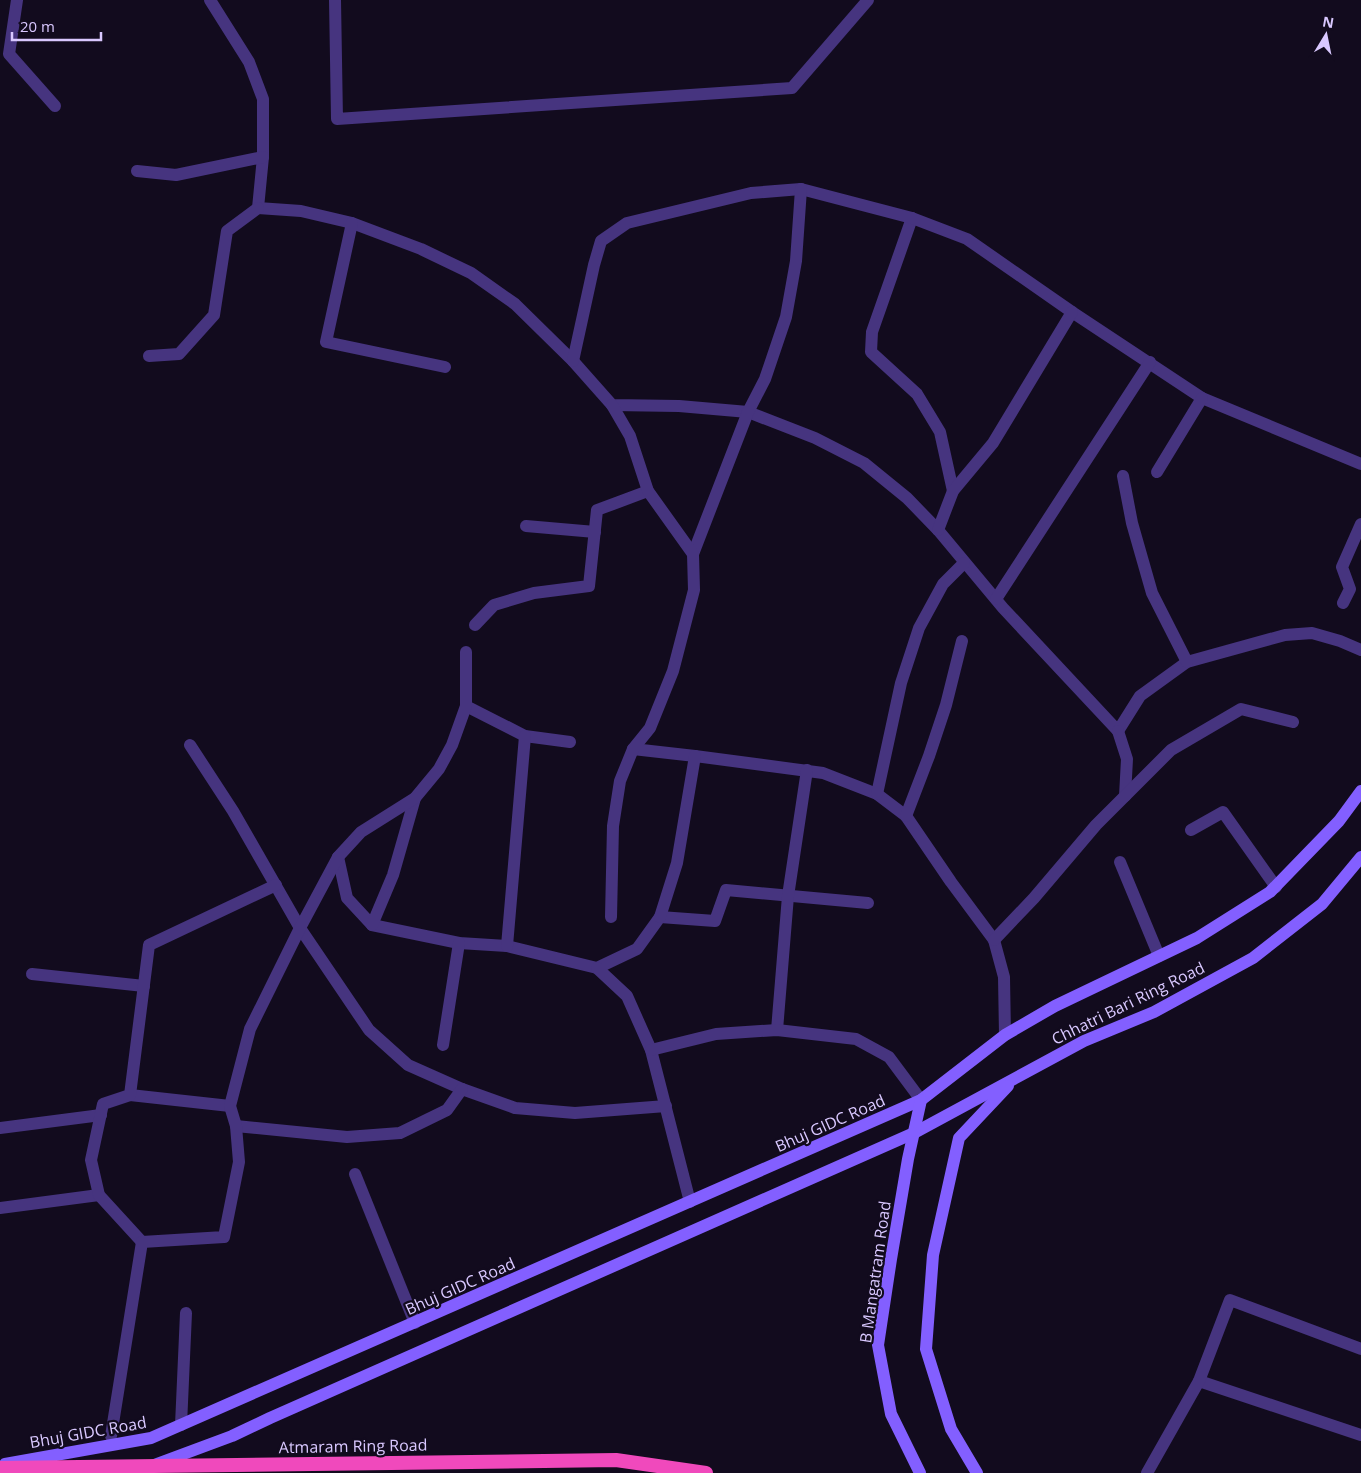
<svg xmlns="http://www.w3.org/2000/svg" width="1361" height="1473" font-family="'Open Sans',sans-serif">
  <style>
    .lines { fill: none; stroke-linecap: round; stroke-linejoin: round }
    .service { stroke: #46347f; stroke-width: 12 }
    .minor { stroke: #46347f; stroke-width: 12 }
    .secondary { stroke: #835fff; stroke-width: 12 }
    .trunk { stroke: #f049bc; stroke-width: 14 }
    .labels { text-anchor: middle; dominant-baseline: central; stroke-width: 4.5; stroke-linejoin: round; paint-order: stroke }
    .street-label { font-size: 16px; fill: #d9c8ff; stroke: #120b1e }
  </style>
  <rect width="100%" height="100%" fill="#120b1e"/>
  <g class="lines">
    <path class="service" d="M335,0L337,119L792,88L868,0"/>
    <g class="minor">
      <path d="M17,0L9,54L55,106"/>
      <path d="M210,0L249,62L263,99V157L258,208L301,211L352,223L421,249L471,273L515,304L573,361L612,405L679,406L748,412L815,438L864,463L907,498L938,530L1003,608L1118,731L1140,696L1187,662L1285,635L1312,633L1340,641L1361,650"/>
      <path d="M137,171L176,175L263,157"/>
      <path d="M912,218L872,332L871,352L917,394L940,432L953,491"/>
      <path d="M352,223L326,342L445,367"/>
      <path d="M149,356L179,354L214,315L227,231L258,208"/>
      <path d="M573,361L594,265L601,241L627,223L751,193L801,189L912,218L967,239L1072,312L1202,398L1361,464"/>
      <path d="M1157,472L1202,398"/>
      <path d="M1123,476L1132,523L1152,593L1187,662"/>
      <path d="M526,526L595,532"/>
      <path d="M938,530L953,491L993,443L1072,312"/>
      <path d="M693,554L748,412L765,379L786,317L796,261L801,189"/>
      <path d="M996,599L1150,362"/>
      <path d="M1343,603L1350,589L1342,567L1361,524"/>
      <path d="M475,625L494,605L534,593L589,586L597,510L648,491"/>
      <path d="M466,706L525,736L570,742"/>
      <path d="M1118,731L1127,759L1125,796"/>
      <path d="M190,745L233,811L300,928L369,1030L408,1065L462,1089L515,1108L575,1113L666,1106"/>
      <path d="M633,749L695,756L823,773L877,794L906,816L951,882L994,940L1004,977L1005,1035"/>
      <path d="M877,794L901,683L919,628L943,584L964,563"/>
      <path d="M906,816L929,756L946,705L962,641"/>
      <path d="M1191,830L1223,812L1276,887"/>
      <path d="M338,857L347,898L372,925L459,943L507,946L597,968L637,949L660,917L715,921L726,890L868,903"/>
      <path d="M1120,862L1159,956"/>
      <path d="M611,917L613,826L620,781L633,749L650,728L673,671L694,590L693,554L648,491L630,436L612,405"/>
      <path d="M660,917L677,863L695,756"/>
      <path d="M372,925L393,875L415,798"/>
      <path d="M994,940L1034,898L1096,825L1171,750L1241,709L1293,722"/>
      <path d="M507,946L525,736"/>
      <path d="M597,968L627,996L651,1050L690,1202"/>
      <path d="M32,974L144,986"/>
      <path d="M777,1030L788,896L807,770"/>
      <path d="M443,1045L459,943"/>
      <path d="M651,1050L716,1034L777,1030L856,1039L889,1057L921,1100"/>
      <path d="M130,1095L230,1106"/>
      <path d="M236,1126L347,1137L400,1133L447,1110L462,1089"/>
      <path d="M0,1128L101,1115"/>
      <path d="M355,1174L415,1323"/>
      <path d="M0,1208L99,1195"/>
      <path d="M142,1242L99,1195L91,1160L103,1104L130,1095L149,945L276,885"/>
      <path d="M1199,1381L1361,1435"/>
      <path d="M181,1425L186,1313"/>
      <path d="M111,1436L142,1242L224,1237L239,1162L236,1126L230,1106L250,1029L300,928L338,857L361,832L415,798L439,769L452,745L466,706V652"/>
      <path d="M1147,1473L1199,1381L1230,1300L1361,1349"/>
    </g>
    <g class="secondary">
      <path d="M5,1464L151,1438L921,1100L1005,1035L1055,1006L1197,938L1270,892L1339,821L1361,791"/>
      <path d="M154,1465L232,1436L270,1418L914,1133L1084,1041L1154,1012L1253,958L1322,904L1361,857"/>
      <path d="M920,1473L891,1414L878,1345L891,1259L908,1159L921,1100"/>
      <path d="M977,1473L951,1429L926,1349L933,1255L959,1138L1008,1086"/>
    </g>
    <path class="trunk" d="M0,1468L616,1460L706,1473"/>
  </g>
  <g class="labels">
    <g class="street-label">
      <text transform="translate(1128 1003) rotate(-26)">Chhatri Bari Ring Road</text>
      <text transform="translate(830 1123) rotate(-24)">Bhuj GIDC Road</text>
      <text transform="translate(875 1272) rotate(-82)">B Mangatram Road</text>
      <text transform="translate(460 1286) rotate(-24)">Bhuj GIDC Road</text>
      <text transform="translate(88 1432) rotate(-10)">Bhuj GIDC Road</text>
      <text transform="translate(353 1446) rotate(-1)">Atmaram Ring Road</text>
    </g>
  </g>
  <g transform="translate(1326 35) rotate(10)" stroke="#120b1e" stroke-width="4" paint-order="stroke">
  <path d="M0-4L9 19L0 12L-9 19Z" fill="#d9c8ff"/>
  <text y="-8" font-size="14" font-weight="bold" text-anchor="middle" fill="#d9c8ff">N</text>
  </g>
  <path d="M12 32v8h89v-8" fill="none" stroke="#d9c8ff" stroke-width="2.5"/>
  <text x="20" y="32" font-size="15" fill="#d9c8ff" stroke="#120b1e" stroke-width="4" paint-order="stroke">20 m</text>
</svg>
